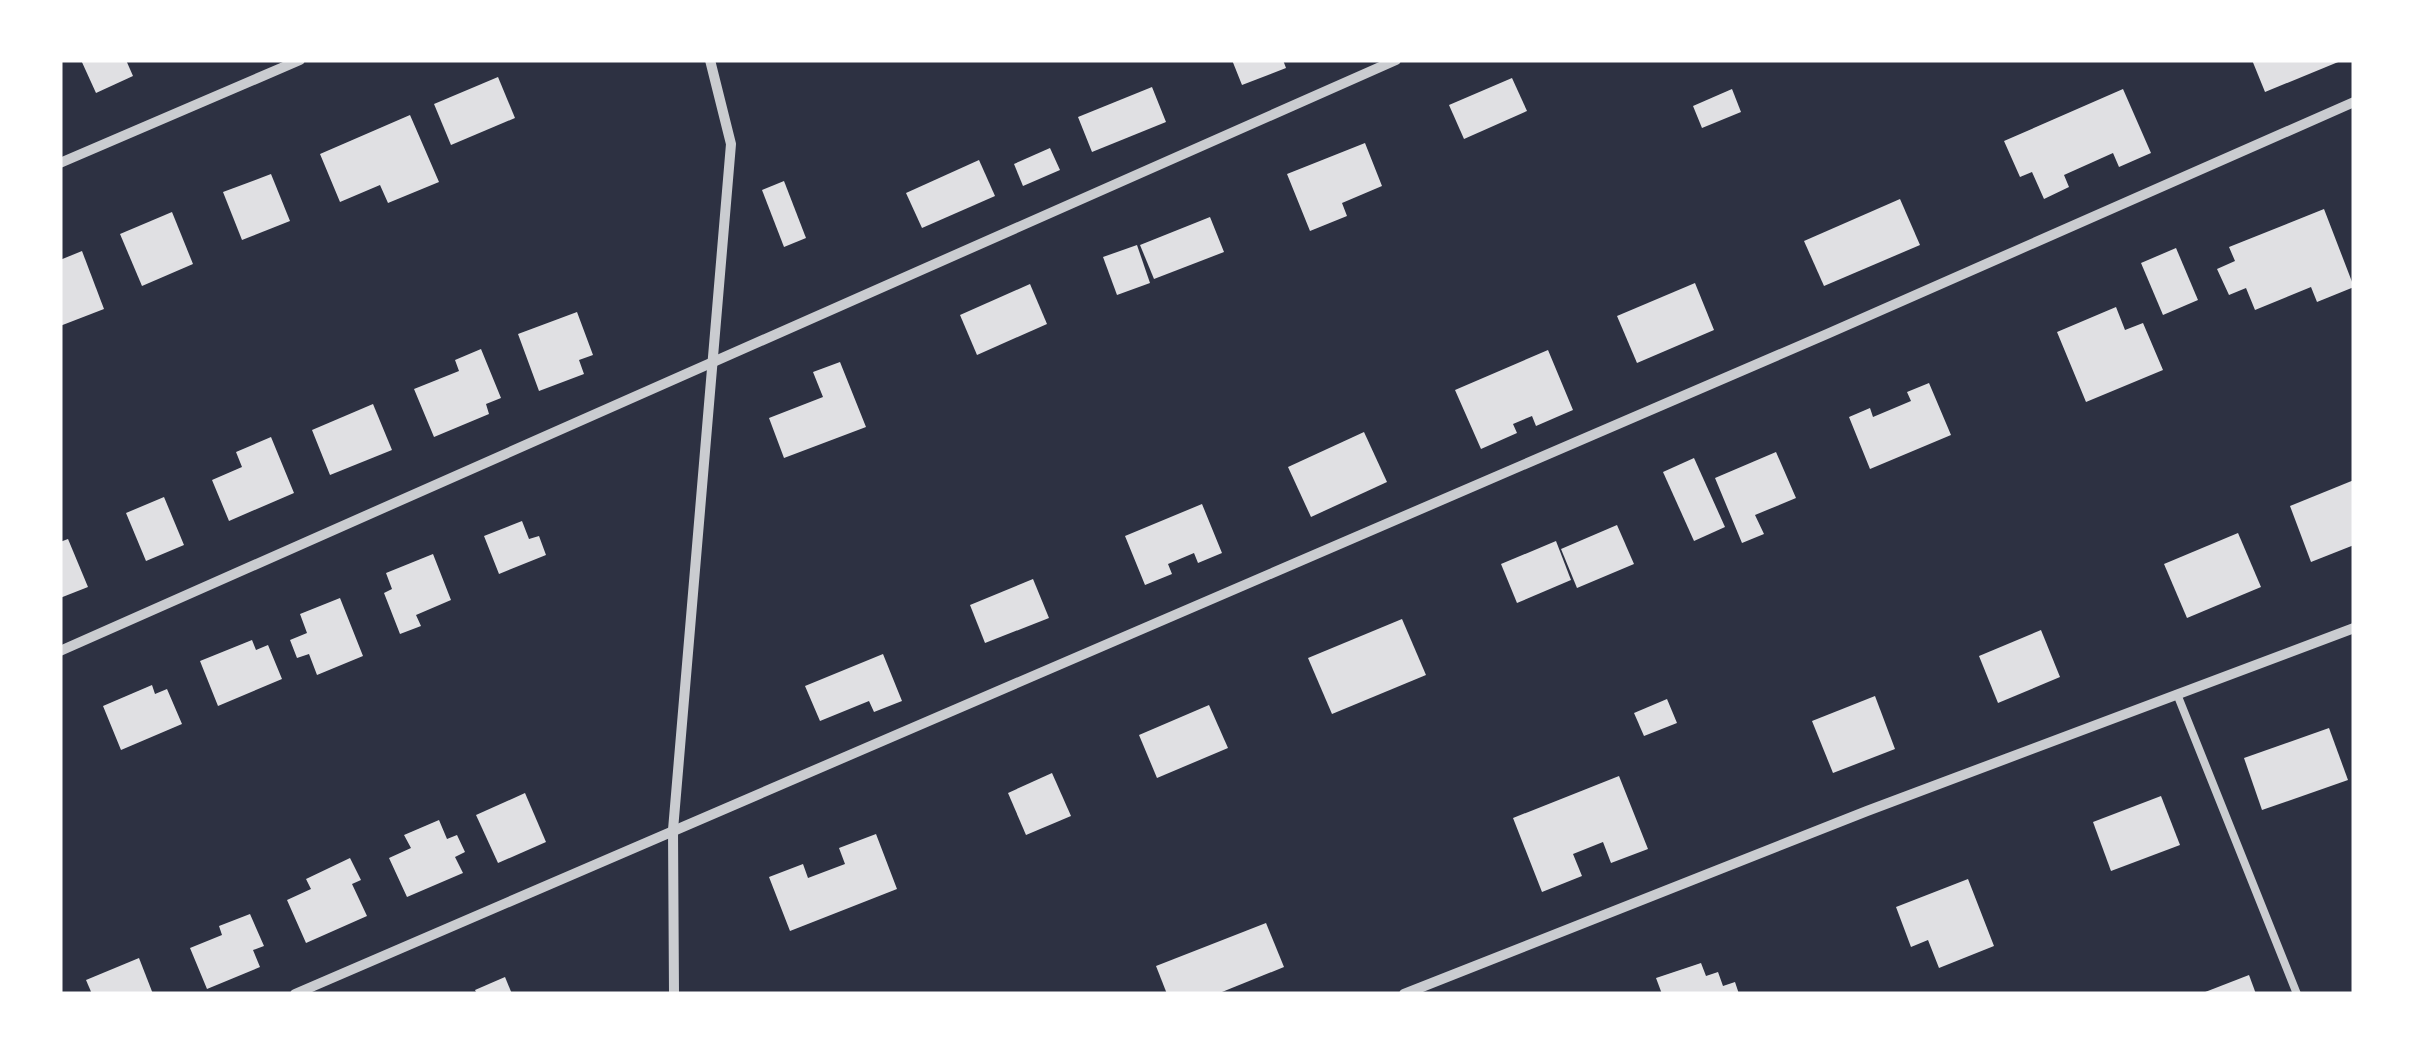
<svg xmlns="http://www.w3.org/2000/svg" width="2414" height="1054" font-family="'Work Sans',sans-serif">
  <style>
    .building { fill: #e0e0e3 }
    .lines { fill: none; stroke-linecap: round; stroke-linejoin: round }
    .service { stroke: #caccd0; stroke-width: 8 }
    .minor { stroke: #caccd0; stroke-width: 10 }
  </style>
  <rect width="100%" height="100%" fill="#2d3142"/>
  <g class="building">
    <path d="M81,60H126L133,76L96,93Z"/>
    <path d="M1232,60H1283L1286,68L1242,85Z"/>
    <path d="M2252,60H2343L2265,92Z"/>
    <path d="M498,77L515,118L451,145L434,104Z"/>
    <path d="M1512,78L1527,111L1464,139L1449,105Z"/>
    <path d="M1152,87L1166,122L1092,152L1078,117Z"/>
    <path d="M1732,89L1741,112L1702,128L1693,106Z"/>
    <path d="M2123,89L2151,153L2119,167L2113,153L2064,175L2069,187L2044,199L2032,172L2020,177L2004,141Z"/>
    <path d="M410,115L439,182L388,203L380,185L340,202L320,154Z"/>
    <path d="M1365,143L1382,186L1342,203L1347,216L1310,231L1287,174Z"/>
    <path d="M1050,148L1060,170L1023,186L1014,164Z"/>
    <path d="M979,160L995,196L922,228L906,193Z"/>
    <path d="M271,174L290,221L242,240L223,192Z"/>
    <path d="M784,181L806,238L784,247L762,190Z"/>
    <path d="M1900,199L1920,245L1824,286L1804,241Z"/>
    <path d="M2324,209L2354,287L2317,302L2311,287L2255,310L2246,288L2229,295L2217,269L2235,261L2229,247Z"/>
    <path d="M172,212L193,264L142,286L120,234Z"/>
    <path d="M1210,217L1224,252L1154,279L1140,245Z"/>
    <path d="M1137,245L1150,283L1117,295L1103,257Z"/>
    <path d="M2176,248L2198,300L2163,315L2141,263Z"/>
    <path d="M82,251L104,309L60,326V260Z"/>
    <path d="M1695,283L1714,330L1637,363L1617,316Z"/>
    <path d="M1030,284L1047,324L977,355L960,315Z"/>
    <path d="M2116,307L2125,330L2143,323L2163,370L2086,402L2057,332Z"/>
    <path d="M577,312L593,355L579,360L584,374L539,391L518,334Z"/>
    <path d="M481,349L501,398L486,404L489,414L434,437L414,389L459,371L455,360Z"/>
    <path d="M1548,350L1573,410L1536,426L1532,416L1513,424L1517,433L1481,449L1455,390Z"/>
    <path d="M840,362L866,427L784,458L769,418L823,397L813,372Z"/>
    <path d="M1929,383L1951,435L1870,469L1849,417L1870,408L1873,417L1911,401L1907,392Z"/>
    <path d="M373,404L392,450L330,475L312,430Z"/>
    <path d="M1364,432L1387,482L1311,517L1288,467Z"/>
    <path d="M271,437L294,493L229,521L212,480L242,467L236,452Z"/>
    <path d="M1776,452L1796,498L1755,515L1764,534L1742,543L1715,478Z"/>
    <path d="M1694,458L1725,527L1694,541L1663,472Z"/>
    <path d="M2354,480V545L2311,562L2290,506Z"/>
    <path d="M164,497L184,545L146,561L126,513Z"/>
    <path d="M1202,504L1222,553L1198,563L1194,553L1168,564L1172,574L1145,585L1125,536Z"/>
    <path d="M522,521L529,539L539,536L546,555L499,574L484,536Z"/>
    <path d="M1617,525L1634,564L1577,588L1561,549Z"/>
    <path d="M2238,533L2261,587L2187,618L2164,564Z"/>
    <path d="M68,539L88,587L60,598V542Z"/>
    <path d="M1556,541L1571,580L1517,603L1501,564Z"/>
    <path d="M433,554L451,600L416,615L421,626L400,634L384,593L392,589L386,573Z"/>
    <path d="M1033,579L1049,618L985,643L970,605Z"/>
    <path d="M340,598L363,656L317,675L309,654L297,658L290,640L307,633L300,614Z"/>
    <path d="M1402,619L1426,675L1332,714L1308,658Z"/>
    <path d="M2041,630L2060,677L1998,703L1979,656Z"/>
    <path d="M252,640L256,650L268,645L282,679L218,706L200,661Z"/>
    <path d="M883,654L902,701L874,712L869,701L820,721L805,686Z"/>
    <path d="M152,685L155,694L167,689L182,724L121,750L103,706Z"/>
    <path d="M1875,696L1895,749L1833,773L1812,721Z"/>
    <path d="M1667,699L1677,723L1644,736L1634,713Z"/>
    <path d="M1209,705L1228,748L1157,778L1139,735Z"/>
    <path d="M2329,728L2348,780L2262,810L2244,758Z"/>
    <path d="M1052,773L1071,816L1026,835L1008,793Z"/>
    <path d="M1619,776L1648,849L1611,863L1603,842L1573,854L1582,876L1542,892L1513,818Z"/>
    <path d="M525,793L546,842L498,863L476,815Z"/>
    <path d="M2161,796L2180,845L2111,871L2093,822Z"/>
    <path d="M439,820L447,839L457,835L465,852L455,857L463,873L407,897L389,858L411,848L404,835Z"/>
    <path d="M876,834L897,889L790,931L769,877L803,864L808,878L845,864L839,848Z"/>
    <path d="M350,858L361,880L352,884L367,916L306,943L287,900L311,889L306,879Z"/>
    <path d="M1968,879L1994,946L1939,968L1928,940L1911,947L1896,907Z"/>
    <path d="M250,914L264,946L253,950L260,967L207,989L190,948L222,935L219,926Z"/>
    <path d="M1266,923L1284,967L1217,994H1167L1156,966Z"/>
    <path d="M139,958L153,994H92L86,980Z"/>
    <path d="M1701,963L1706,976L1718,972L1723,986L1735,982L1739,994H1662L1656,978Z"/>
    <path d="M2249,975L2256,994H2200Z"/>
    <path d="M505,977L512,994H477L475,990Z"/>
  </g>
  <g class="lines">
    <path class="service" d="M2177,694L2297,994"/>
    <g class="minor">
      <path d="M60,163L300,60"/>
      <path d="M60,651L1396,60"/>
      <path d="M295,994L1827,334L2354,102"/>
      <path d="M674,994L673,830L731,144L710,60"/>
      <path d="M1404,994L1867,811L2354,628"/>
    </g>
  </g>
  <rect width="2414" height="1054" fill="none" stroke="#ffffff" stroke-width="125"/>
</svg>
